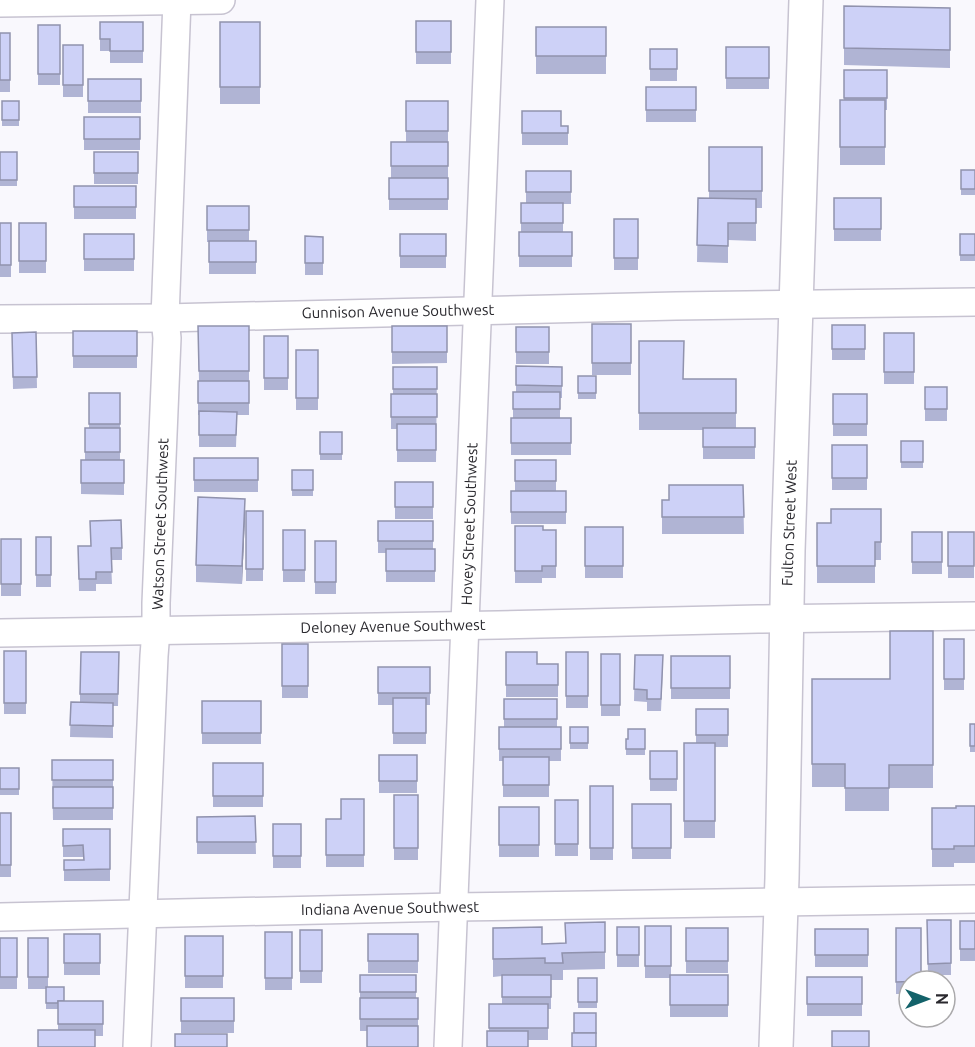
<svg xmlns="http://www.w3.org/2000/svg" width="975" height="1047" font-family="Ubuntu,sans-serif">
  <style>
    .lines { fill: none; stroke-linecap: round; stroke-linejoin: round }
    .minor-casing { stroke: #c7c3d1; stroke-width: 30 }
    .major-casing { stroke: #c7c3d1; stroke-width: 36 }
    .minor { stroke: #fff; stroke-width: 27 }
    .major { stroke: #fff; stroke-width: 33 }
    .wall { fill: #b0b4d4 }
    .shaded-wall { fill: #9092ad }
    .building { fill: #cdd1f7; stroke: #9092ad; stroke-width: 1.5 }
    .labels { text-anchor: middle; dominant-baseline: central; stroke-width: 6; stroke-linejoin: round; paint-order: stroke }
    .street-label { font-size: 15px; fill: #2a292e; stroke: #fff }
  </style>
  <rect width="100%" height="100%" fill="#f9f8fd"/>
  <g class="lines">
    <g class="minor-casing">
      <g id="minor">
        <path d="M0,3L221,0"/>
        <path d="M0,319L165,318L676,306L975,302"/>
        <path d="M0,633L498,625L758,619L975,616"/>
        <path d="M0,917L454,907L975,899"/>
        <path d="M137,1047L154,656L156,630V603L167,338L165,318L177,0"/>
        <path d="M448,1047L490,0"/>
      </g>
    </g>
    <g class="major-casing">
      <path id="major" d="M776,1047L782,878L788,551L806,0"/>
    </g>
    <use href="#minor" class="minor"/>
    <use href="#major" class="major"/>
  </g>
  <g class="wall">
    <path d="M844,6L950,8V68L844,65Z"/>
    <rect x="416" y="21" width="35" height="43"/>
    <path d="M100,22H143V63H110V51H100Z"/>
    <rect x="220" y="22" width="40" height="82"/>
    <rect x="38" y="25" width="22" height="60"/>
    <rect x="536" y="27" width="70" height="47"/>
    <rect x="0" y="33" width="10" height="59"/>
    <rect x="63" y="45" width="20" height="52"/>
    <rect x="726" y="47" width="43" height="42"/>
    <rect x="650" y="49" width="27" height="32"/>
    <path d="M844,70H887V110H885V165H840V100H844Z"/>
    <rect x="88" y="79" width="53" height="34"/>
    <rect x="646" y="87" width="50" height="35"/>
    <rect x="2" y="101" width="17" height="25"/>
    <path d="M406,101H448V210H389V178H391V142H406Z"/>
    <path d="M522,111L561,126H568V145H522Z"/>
    <rect x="84" y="117" width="56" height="33"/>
    <path d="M709,147H762V208H756V241L728,240V263L697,262L698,198H709Z"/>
    <rect x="0" y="152" width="17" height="34"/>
    <rect x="94" y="152" width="44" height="32"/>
    <rect x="961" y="170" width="14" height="25"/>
    <path d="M526,171H571V204H563V232H572V267H519V232H521V203H526Z"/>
    <rect x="74" y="186" width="62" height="33"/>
    <rect x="834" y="198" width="47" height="43"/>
    <path d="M207,206H249V241H256V274H209V242H207Z"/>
    <rect x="614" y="219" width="24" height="51"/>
    <rect x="0" y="223" width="11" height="54"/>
    <rect x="19" y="223" width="27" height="50"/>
    <rect x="84" y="234" width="50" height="37"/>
    <rect x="400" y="234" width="46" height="34"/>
    <rect x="960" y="234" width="15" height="27"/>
    <path d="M305,236L323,237V275H305Z"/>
    <rect x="592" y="324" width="39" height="51"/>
    <rect x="832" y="325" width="33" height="35"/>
    <path d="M198,326H249V415H237L236,447H199V415H198V381H199Z"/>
    <path d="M392,326H447V363L392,364Z"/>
    <rect x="516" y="327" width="33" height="37"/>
    <rect x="73" y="331" width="64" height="37"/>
    <path d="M36,332L37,388L13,389L12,333Z"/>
    <rect x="884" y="333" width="30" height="51"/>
    <rect x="264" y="336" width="24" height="54"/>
    <path d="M639,341L683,379H736V428H755V459H703V430H639Z"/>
    <rect x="296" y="350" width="22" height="60"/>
    <path d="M516,366L562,367V398H560V418H571V455H511V418H513V392H516Z"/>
    <path d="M393,367H437L436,462H397V429H391V394H393Z"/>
    <rect x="578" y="376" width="18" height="23"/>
    <rect x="925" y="387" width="22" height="34"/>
    <path d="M89,393H120V460H124V495L81,494V460H85V428H89Z"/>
    <rect x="833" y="394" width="34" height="42"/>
    <rect x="320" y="432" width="22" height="28"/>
    <rect x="901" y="441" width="22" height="27"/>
    <rect x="832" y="445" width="35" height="45"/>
    <rect x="194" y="458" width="64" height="34"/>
    <path d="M515,460H556V491H566V524H511V491H515Z"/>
    <rect x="292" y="470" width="21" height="26"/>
    <rect x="395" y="482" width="38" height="37"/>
    <path d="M743,485L744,534H662V500H669Z"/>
    <path d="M881,509V560H875V583H817V523H831Z"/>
    <rect x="246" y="511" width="17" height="70"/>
    <path d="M245,517L242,584L196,582V565Z"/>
    <path d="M378,521H433V549H435V582H386V553H378Z"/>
    <path d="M515,526L543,530H556V578H542V583H515Z"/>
    <rect x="585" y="527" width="38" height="51"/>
    <rect x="283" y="530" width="22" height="52"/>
    <rect x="912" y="532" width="30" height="42"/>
    <rect x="948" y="532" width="26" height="46"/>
    <rect x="36" y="537" width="15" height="50"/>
    <rect x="1" y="539" width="20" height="57"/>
    <rect x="315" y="541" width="21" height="53"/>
    <path d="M78,546L122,548V560H111L112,584H96V591H79Z"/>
    <path d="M933,631V788H889V811H845V787H812V679H890Z"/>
    <rect x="944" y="639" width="20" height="51"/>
    <rect x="282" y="644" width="26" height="54"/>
    <rect x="4" y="651" width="22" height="63"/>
    <path d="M119,652L118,706H113V738L70,737L71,702H80V694Z"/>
    <path d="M506,652L537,664H558V697H506Z"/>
    <rect x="566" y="652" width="22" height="56"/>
    <rect x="601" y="654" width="19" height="62"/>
    <path d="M635,655L663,667L661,711H647V702L634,701Z"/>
    <rect x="671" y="656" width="59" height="43"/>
    <path d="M378,667H430V705H426V744H393V705H378Z"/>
    <path d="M504,699H557V727H561V761H549V797H503V761H499V727H504Z"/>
    <rect x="202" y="701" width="59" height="43"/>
    <path d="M696,709H728V747H715V838H684V743H696Z"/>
    <rect x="970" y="724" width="5" height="28"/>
    <rect x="570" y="727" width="18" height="22"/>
    <path d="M645,729V755H626V739H628Z"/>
    <rect x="650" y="751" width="27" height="40"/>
    <rect x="379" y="755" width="38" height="38"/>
    <path d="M52,760H113V820H53Z"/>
    <rect x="213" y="763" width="50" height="44"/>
    <rect x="0" y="768" width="19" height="27"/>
    <rect x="590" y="786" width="23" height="74"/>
    <rect x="394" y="795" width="24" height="65"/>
    <path d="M364,799V867H326V819H341Z"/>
    <rect x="555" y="800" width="23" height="56"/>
    <rect x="632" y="804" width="39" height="55"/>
    <path d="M975,806V863H954V867H932V808H956Z"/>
    <rect x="499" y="807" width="40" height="50"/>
    <rect x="0" y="813" width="11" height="64"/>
    <path d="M255,816L256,854H197V817Z"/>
    <rect x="273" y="824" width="28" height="44"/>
    <path d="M63,829H110V881H64V860H84L83,857H63Z"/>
    <path d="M927,920H951V975H928Z"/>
    <rect x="960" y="921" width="15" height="40"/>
    <path d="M605,922V969L563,970V980H551V1009H548V1040H528L489,1031V1004H502V976L493,977V928L542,944L565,943V923Z"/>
    <path d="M645,926H671V975H728V1017H670V978H645Z"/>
    <rect x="617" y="927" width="22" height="40"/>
    <rect x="686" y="928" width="42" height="45"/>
    <path d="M896,928L909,981V994H896Z"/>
    <rect x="815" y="929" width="53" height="38"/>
    <rect x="300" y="930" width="22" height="53"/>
    <rect x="265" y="932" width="27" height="58"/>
    <rect x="64" y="934" width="36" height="41"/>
    <rect x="368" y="934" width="50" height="39"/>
    <rect x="185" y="936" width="38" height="52"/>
    <rect x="0" y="938" width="17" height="51"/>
    <path d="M28,938H48V987L64,1001H103V1036H95L58,1030V1009H46V989H28Z"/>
    <path d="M360,975H416V998H418V1031H360Z"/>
    <rect x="807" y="977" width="55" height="39"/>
    <rect x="578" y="978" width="19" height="30"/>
    <rect x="181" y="998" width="53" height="35"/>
  </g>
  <path class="shaded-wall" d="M245,499V517L242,584V566Z"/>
  <g class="building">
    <path d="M844,6L950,8V50L844,48Z"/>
    <rect x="416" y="21" width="35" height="31"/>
    <path d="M100,22H143V51H110V39H100Z"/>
    <rect x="220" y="22" width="40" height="65"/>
    <rect x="38" y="25" width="22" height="49"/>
    <rect x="536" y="27" width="70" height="29"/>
    <rect x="0" y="33" width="10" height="47"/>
    <rect x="63" y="45" width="20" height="40"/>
    <rect x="726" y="47" width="43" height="31"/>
    <rect x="650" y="49" width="27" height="20"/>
    <rect x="844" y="70" width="43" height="28"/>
    <rect x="88" y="79" width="53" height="22"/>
    <rect x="646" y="87" width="50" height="23"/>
    <rect x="840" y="100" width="45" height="47"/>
    <rect x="2" y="101" width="17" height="19"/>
    <rect x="406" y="101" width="42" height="30"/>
    <path d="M522,111H561V126H568V133H522Z"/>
    <rect x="84" y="117" width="56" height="22"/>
    <rect x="391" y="142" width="57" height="24"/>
    <rect x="709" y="147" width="53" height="44"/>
    <rect x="0" y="152" width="17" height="28"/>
    <rect x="94" y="152" width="44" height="21"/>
    <rect x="961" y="170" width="14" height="19"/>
    <rect x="526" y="171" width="45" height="21"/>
    <rect x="389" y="178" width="59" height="21"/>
    <rect x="74" y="186" width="62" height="21"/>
    <path d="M698,198L756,199V223H728V246L697,245Z"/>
    <rect x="834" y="198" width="47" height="31"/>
    <rect x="521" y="203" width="42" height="20"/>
    <rect x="207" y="206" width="42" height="24"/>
    <rect x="614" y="219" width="24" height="39"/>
    <rect x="0" y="223" width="11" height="42"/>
    <rect x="19" y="223" width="27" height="38"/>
    <rect x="519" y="232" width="53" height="24"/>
    <rect x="84" y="234" width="50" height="25"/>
    <rect x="400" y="234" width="46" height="22"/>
    <rect x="960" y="234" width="15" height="21"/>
    <path d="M305,236L323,237V263H305Z"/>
    <rect x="209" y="241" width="47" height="21"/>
    <rect x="592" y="324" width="39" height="39"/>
    <rect x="832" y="325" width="33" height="24"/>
    <path d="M198,326H249V371H199Z"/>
    <rect x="392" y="326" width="55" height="26"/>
    <rect x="516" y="327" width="33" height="25"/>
    <rect x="73" y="331" width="64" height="25"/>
    <path d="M36,332L37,377H13L12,333Z"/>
    <rect x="884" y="333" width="30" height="39"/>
    <rect x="264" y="336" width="24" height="42"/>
    <path d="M639,341H684L683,379H736V413H639Z"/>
    <rect x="296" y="350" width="22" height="48"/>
    <path d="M516,366L562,367V386L516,385Z"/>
    <rect x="393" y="367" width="44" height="22"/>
    <rect x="578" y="376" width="18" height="17"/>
    <rect x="198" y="381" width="51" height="22"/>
    <rect x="925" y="387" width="22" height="22"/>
    <rect x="513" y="392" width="47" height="17"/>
    <rect x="89" y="393" width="31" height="31"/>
    <rect x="391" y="394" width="46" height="23"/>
    <rect x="833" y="394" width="34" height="30"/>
    <path d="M199,411L237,412L236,435H199Z"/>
    <rect x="511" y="418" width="60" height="25"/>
    <rect x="397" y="424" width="39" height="26"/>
    <rect x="85" y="428" width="35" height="24"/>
    <rect x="703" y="428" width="52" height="19"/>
    <rect x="320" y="432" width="22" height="22"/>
    <rect x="901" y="441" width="22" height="21"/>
    <rect x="832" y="445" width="35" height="33"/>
    <rect x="194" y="458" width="64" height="22"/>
    <rect x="81" y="460" width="43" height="23"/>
    <rect x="515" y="460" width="41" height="21"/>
    <rect x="292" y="470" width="21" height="20"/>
    <rect x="395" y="482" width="38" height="25"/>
    <path d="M669,485H743L744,517H662V500H669Z"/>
    <rect x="511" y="491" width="55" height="21"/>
    <path d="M198,497L245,499L242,566L196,565Z"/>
    <path d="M831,509H881V542H875V566H817V523H831Z"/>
    <rect x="246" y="511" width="17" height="58"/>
    <path d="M121,520L122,548H111L112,572H96V579H79L78,546H91L90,521Z"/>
    <rect x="378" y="521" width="55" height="20"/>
    <path d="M515,526H543V530H556V566H542V571H515Z"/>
    <rect x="585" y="527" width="38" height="39"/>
    <rect x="283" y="530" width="22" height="40"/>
    <rect x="912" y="532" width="30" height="30"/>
    <rect x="948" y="532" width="26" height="34"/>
    <rect x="36" y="537" width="15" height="38"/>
    <rect x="1" y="539" width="20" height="45"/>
    <rect x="315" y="541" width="21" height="41"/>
    <rect x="386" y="549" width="49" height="22"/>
    <path d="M890,631H933V765H889V788H845V764H812V679H890Z"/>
    <rect x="944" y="639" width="20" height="40"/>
    <rect x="282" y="644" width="26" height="42"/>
    <rect x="4" y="651" width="22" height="52"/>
    <path d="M81,652H119L118,694H80Z"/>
    <path d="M506,652H537V664H558V685H506Z"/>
    <rect x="566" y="652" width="22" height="44"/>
    <rect x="601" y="654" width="19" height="51"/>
    <path d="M635,655H663L661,699H647V690L634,689Z"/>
    <rect x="671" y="656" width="59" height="32"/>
    <rect x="378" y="667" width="52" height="26"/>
    <rect x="393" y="698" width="33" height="35"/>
    <rect x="504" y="699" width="53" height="20"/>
    <rect x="202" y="701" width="59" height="32"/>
    <path d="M71,702L113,703V726L70,725Z"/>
    <rect x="696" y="709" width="32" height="26"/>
    <rect x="970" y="724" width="5" height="22"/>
    <rect x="499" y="727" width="62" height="22"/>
    <rect x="570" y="727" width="18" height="16"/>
    <path d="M628,729H645V749H626V739H628Z"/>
    <rect x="684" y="743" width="31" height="78"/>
    <rect x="650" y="751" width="27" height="28"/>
    <rect x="379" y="755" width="38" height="26"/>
    <rect x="503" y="757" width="46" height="28"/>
    <rect x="52" y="760" width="61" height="20"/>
    <rect x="213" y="763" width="50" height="33"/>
    <rect x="0" y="768" width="19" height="21"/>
    <rect x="590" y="786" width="23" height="62"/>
    <rect x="53" y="787" width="60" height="21"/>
    <rect x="394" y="795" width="24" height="53"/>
    <path d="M341,799H364V855H326V819H341Z"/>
    <rect x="555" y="800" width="23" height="44"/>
    <rect x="632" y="804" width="39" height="44"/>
    <path d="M956,806H975V846H954V849H932V808H956Z"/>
    <rect x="499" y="807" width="40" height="38"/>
    <rect x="0" y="813" width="11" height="52"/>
    <path d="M255,816L256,842H197V817Z"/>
    <rect x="273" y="824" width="28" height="32"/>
    <path d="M63,829H110V869L64,870V860H84L83,845L63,846Z"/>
    <path d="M927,920H951V963L928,964Z"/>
    <rect x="960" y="921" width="15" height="28"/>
    <path d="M605,922V952L562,953L563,963H545V958L493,959V928L542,927V944L566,943L565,923Z"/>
    <rect x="645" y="926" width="26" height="40"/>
    <rect x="617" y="927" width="22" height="28"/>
    <rect x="686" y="928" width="42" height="33"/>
    <path d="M896,928H921V981L896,982Z"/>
    <rect x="815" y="929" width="53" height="26"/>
    <rect x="300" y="930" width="22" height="41"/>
    <rect x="265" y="932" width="27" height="46"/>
    <rect x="64" y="934" width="36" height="29"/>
    <rect x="368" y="934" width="50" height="27"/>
    <rect x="185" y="936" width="38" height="40"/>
    <rect x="0" y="938" width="17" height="39"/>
    <rect x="28" y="938" width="20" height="39"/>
    <rect x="360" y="975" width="56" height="17"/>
    <rect x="502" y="975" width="49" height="22"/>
    <rect x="670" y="975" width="58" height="30"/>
    <rect x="807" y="977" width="55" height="27"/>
    <rect x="578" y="978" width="19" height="24"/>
    <path d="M46,987H64V1001H58V1003H46Z"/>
    <rect x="181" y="998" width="53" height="23"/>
    <rect x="360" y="998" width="58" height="21"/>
    <rect x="58" y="1001" width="45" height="23"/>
    <rect x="489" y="1004" width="59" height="24"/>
    <rect x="574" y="1013" width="22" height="20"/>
    <rect x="367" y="1026" width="51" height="21"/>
    <rect x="38" y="1030" width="57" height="17"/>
    <rect x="487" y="1031" width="41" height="16"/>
    <rect x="832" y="1031" width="37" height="16"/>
    <rect x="572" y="1033" width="24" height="14"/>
    <rect x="175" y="1034" width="52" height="13"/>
  </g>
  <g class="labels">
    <g class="street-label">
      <text transform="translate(398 311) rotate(-1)">Gunnison Avenue Southwest</text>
      <text transform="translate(789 523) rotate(-88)">Fulton Street West</text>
      <text transform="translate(160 524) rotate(-88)">Watson Street Southwest</text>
      <text transform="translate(469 524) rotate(-88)">Hovey Street Southwest</text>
      <text transform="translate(393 626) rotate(-1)">Deloney Avenue Southwest</text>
      <text transform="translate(390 908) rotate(-1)">Indiana Avenue Southwest</text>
    </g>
  </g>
  <g transform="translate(927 999) rotate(90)"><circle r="28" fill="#ffffff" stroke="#aaa9ab" stroke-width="1.5"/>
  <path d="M0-4.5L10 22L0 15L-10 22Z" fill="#13626a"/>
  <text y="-9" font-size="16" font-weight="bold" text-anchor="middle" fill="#2a292e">N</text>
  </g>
</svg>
